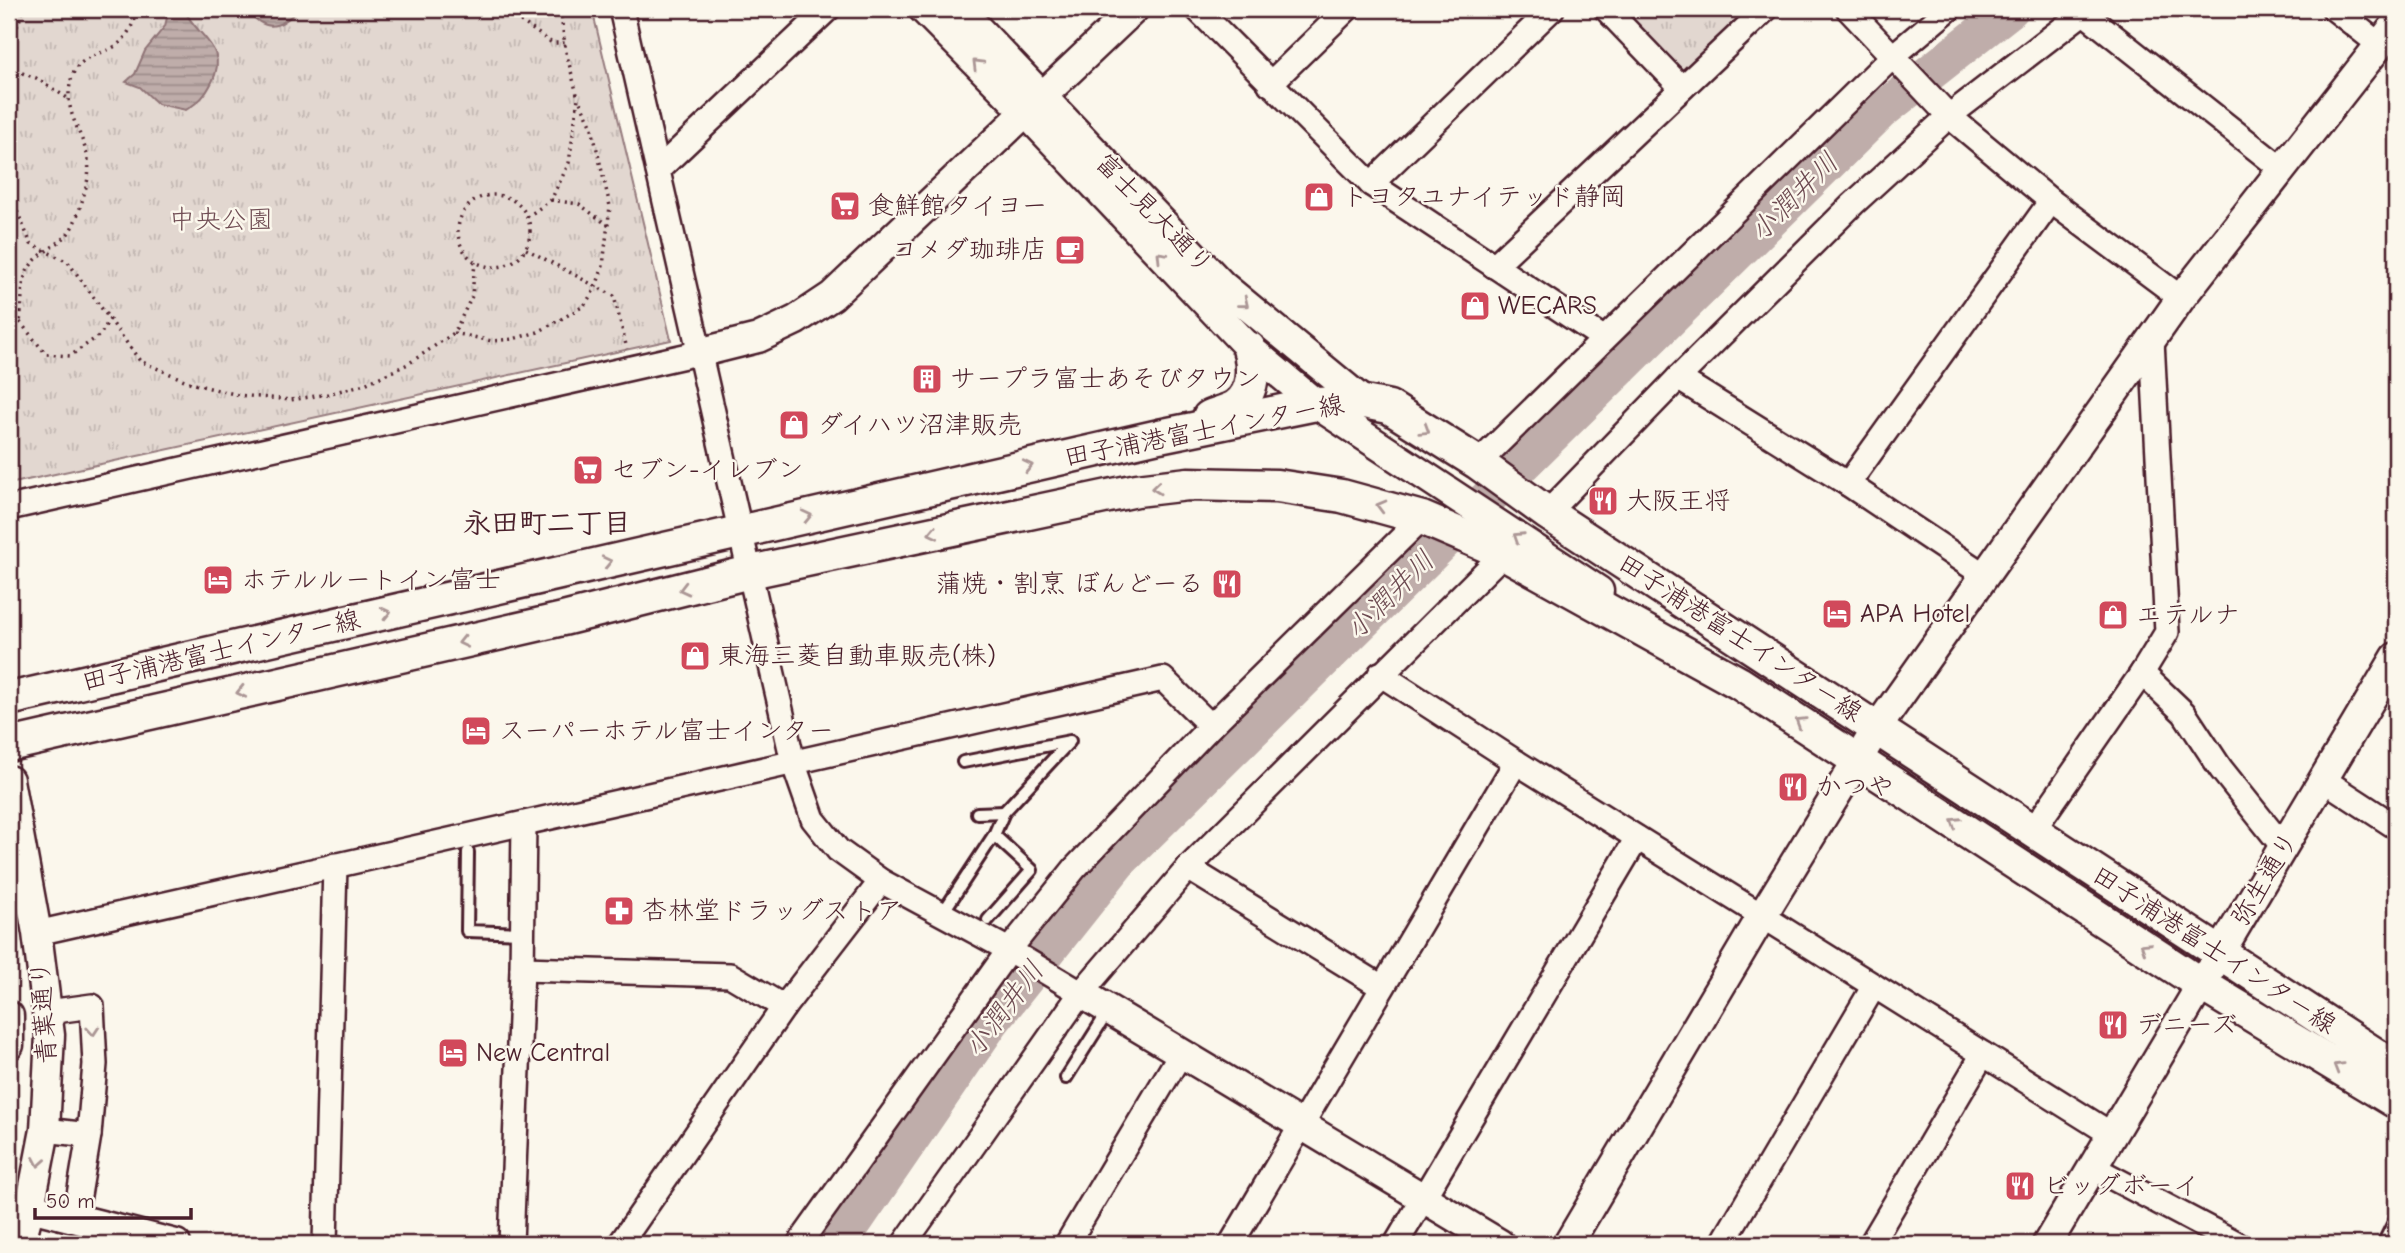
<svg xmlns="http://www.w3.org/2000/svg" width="2405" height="1253" font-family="'Comic Neue','Klee One',sans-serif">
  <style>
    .park { fill: url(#park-tufts); stroke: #967b7e; stroke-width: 2 }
    .water { fill: url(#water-rules); stroke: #907477; stroke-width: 2 }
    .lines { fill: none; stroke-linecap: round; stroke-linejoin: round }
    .river { stroke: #bfadaa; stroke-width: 37 }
    .service-casing { stroke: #4a1f2b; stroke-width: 16 }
    .minor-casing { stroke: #4a1f2b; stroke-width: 28 }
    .tertiary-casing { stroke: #4a1f2b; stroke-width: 33 }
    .secondary-casing { stroke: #4a1f2b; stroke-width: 37 }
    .path { stroke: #4a1f2b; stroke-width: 3.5; stroke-dasharray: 2 5; stroke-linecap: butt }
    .service { stroke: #fbf7ec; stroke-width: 10 }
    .minor { stroke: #fbf7ec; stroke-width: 23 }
    .tertiary { stroke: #fbf7ec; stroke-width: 28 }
    .secondary { stroke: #fbf7ec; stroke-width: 32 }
    .oneway { stroke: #ab9695 }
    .labels { text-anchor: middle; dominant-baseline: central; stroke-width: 5; stroke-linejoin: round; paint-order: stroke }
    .poi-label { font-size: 26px; fill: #4a1f2b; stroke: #fbf7ec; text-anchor: start }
    .street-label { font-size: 26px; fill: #4a1f2b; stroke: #fbf7ec }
    .park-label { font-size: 26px; fill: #704d54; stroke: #fbf7ec }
    .water-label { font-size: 28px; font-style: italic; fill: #6d4a51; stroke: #fbf7ec }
    .neighbourhood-label { font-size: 28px; font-weight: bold; fill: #4a1f2b; stroke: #fbf7ec }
  </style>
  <defs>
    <pattern id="park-tufts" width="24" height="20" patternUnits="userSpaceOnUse" patternTransform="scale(1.75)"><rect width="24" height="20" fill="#e2d7d0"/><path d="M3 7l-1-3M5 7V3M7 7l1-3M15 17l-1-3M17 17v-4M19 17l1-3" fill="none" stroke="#c3b8b3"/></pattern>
    <pattern id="water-rules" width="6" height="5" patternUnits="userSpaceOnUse" patternTransform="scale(1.75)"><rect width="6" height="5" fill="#bfadaa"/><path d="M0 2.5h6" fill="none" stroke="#9d8c8b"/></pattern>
  </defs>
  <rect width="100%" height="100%" fill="#fbf7ec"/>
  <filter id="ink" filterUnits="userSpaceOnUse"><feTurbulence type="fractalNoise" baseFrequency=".0143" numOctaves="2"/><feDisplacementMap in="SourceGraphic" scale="14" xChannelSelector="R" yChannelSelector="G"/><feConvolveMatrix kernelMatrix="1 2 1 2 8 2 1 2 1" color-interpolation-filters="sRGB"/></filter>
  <g filter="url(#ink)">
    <g class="park">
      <path d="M9,9H592L671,340L9,484Z"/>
      <path d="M1620,9H1755L1690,71H1678Z"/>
    </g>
    <g class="water">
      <path d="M169,9H184C195,36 230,46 212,82C205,96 200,101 186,110L158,104L140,87L126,82L135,74L145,51L165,26Z"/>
      <path d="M249,9H300C293,14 284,24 276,25C265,28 252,19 249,9Z"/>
    </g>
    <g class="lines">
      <path class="river" d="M839,1244L991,1022L1118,862L1880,112L2011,9"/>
      <g class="service-casing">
        <g id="service">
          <path d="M977,813L1004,812"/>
          <path d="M468,852L467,931L522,933"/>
          <path d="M942,914L994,835L1004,812L1070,741L963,762"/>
          <path d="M988,920L1032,870L994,835"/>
          <path d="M1066,1078L1109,1010"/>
          <path d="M2383,1244L2396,1218"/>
        </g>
      </g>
      <g class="minor-casing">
        <g id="minor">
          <path d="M621,9L793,762L813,819L838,850L881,881L1009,950L1081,993"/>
          <path d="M1197,9L1371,184L1603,338"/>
          <path d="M1606,9L1682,88"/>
          <path d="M1848,9L1949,116L2051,201L2181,298"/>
          <path d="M2334,9L2380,45"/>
          <path d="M2083,12L2283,170"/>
          <path d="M1270,84L1347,9"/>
          <path d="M658,170L828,9"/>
          <path d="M1371,184L1552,9"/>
          <path d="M1494,266L1766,9"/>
          <path d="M1678,378L1848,484L1984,575"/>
          <path d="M1478,463L1893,56L1949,9"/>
          <path d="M1848,484L2051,201"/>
          <path d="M9,508L698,353"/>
          <path d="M1547,513L1678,378L1853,204L1949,116L2088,9"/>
          <path d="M2142,673L2184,713L2221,769L2284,848"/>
          <path d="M1380,674L1516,762L2111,1134"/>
          <path d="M2324,780L2396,827"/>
          <path d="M2032,832L2142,673L2167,632L2152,340"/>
          <path d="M1188,868L1382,987"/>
          <path d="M37,933L1163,679L1211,726"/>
          <path d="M522,969L730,975L784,1007"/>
          <path d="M48,1012L92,1006L95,1064L89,1135L75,1219"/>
          <path d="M45,1130L89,1135"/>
          <path d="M2092,1167L2238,1244"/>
          <path d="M325,1244L335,865"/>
          <path d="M511,1244L522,969L524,824"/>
          <path d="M620,1244L784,1007L881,881"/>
          <path d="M799,1244L1009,950L1075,868L1211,726L1422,518"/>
          <path d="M904,1244L1081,993L1188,868L1504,553"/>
          <path d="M1067,1244L1181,1053"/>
          <path d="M1231,1244L1516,762"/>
          <path d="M1396,1244L1637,838"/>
          <path d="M1722,1244L1874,986"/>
          <path d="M1871,1244L1983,1054"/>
        </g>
      </g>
      <g class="tertiary-casing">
        <g id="tertiary">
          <path d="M923,9L1025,112L1249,348L1316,404L1599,591"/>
          <path d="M959,9L1222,285L1364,402"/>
          <path d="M698,353L758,338L796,320L832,296L1134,9"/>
          <path d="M9,780L37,933L50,1035L45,1130L30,1207L20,1244"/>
          <path d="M1081,993L1500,1244"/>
          <path d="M9,1016V1045"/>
          <path d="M30,1207L176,1244"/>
          <path d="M1568,1244L1762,916L1877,728L2181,298L2396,24"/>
          <path d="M2047,1244L2396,657"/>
        </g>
      </g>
      <g class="secondary-casing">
        <g id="secondary">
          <path d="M1209,417C1217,413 1229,411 1236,406C1255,393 1254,367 1249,348"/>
          <path d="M9,699L1159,436L1316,404L1364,402L1389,407L1478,463L1547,513L2396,1068"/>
          <path d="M9,745L563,619L750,572L1137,490L1188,484L1277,486L1342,496L1422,518L1504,553L1739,683L2202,985L2396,1102"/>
        </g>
      </g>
      <g class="path">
        <path d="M479,9L509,13L515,9"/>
        <path d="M509,13L552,43H565"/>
        <path d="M9,46L24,9"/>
        <path d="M9,68L36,78L69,99"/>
        <path d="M9,192L31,244L68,262L140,361L194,384L238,395L291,400L328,394L365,384L408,364L454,333L472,296L475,262"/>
        <circle cx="494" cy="231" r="36"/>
        <path d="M551,200L579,204L609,226"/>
        <path d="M527,217L551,200L569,163L578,98L566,52L560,9"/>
        <path d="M526,249L614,296L627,349"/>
        <path d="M20,322L46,354L70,356L100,335L110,319"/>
        <path d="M9,327L20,322C22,309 21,285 26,274C33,256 52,249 65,237C76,227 85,193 88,178C94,138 57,117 73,74C81,55 102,55 117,45C128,37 134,22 138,9"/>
        <path d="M454,333L492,341L513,339L538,332L584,306L596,287L603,266L610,206L591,124L578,98"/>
      </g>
      <use href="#service" class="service"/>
      <use href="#minor" class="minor"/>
      <use href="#tertiary" class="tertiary"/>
      <use href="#secondary" class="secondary"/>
    </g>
    <defs><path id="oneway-chevron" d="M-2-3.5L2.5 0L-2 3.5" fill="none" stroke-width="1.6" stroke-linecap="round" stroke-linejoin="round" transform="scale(1.75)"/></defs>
    <g class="oneway">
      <use href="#oneway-chevron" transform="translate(977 64) rotate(-135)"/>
      <use href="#oneway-chevron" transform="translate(1161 256) rotate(-134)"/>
      <use href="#oneway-chevron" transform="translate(1244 303) rotate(39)"/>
      <use href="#oneway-chevron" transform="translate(1425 430) rotate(32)"/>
      <use href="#oneway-chevron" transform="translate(1028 466) rotate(-13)"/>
      <use href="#oneway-chevron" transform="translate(1156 488) rotate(174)"/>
      <use href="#oneway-chevron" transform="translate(1381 506) rotate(-165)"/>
      <use href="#oneway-chevron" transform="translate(807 516) rotate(-13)"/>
      <use href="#oneway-chevron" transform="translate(933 533) rotate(168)"/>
      <use href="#oneway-chevron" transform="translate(1518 537) rotate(-147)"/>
      <use href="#oneway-chevron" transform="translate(607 562) rotate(-13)"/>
      <use href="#oneway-chevron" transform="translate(684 589) rotate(166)"/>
      <use href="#oneway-chevron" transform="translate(386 613) rotate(-13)"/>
      <use href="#oneway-chevron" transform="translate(463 642) rotate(167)"/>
      <use href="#oneway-chevron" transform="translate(241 692) rotate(167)"/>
      <use href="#oneway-chevron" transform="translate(1800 722) rotate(-148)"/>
      <use href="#oneway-chevron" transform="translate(1955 822) rotate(-147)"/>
      <use href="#oneway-chevron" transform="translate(2145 947) rotate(-147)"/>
      <use href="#oneway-chevron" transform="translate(93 1031) rotate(86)"/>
      <use href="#oneway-chevron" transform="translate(2338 1067) rotate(-149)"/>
      <use href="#oneway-chevron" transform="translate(39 1162) rotate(100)"/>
    </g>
  </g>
  <defs>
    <g id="shop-square" transform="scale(1.575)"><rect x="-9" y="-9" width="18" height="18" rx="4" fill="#d1495b" stroke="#fbf7ec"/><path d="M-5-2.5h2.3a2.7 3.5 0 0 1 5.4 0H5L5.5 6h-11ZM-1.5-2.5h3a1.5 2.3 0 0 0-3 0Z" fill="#fff"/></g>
    <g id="supermarket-square" transform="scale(1.575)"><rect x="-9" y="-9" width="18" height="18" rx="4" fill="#d1495b" stroke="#fbf7ec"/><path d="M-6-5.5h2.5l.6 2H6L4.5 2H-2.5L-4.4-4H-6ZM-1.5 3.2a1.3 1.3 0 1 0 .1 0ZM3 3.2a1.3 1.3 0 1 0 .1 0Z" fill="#fff"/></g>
    <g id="cafe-square" transform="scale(1.575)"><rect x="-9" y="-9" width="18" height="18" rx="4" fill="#d1495b" stroke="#fbf7ec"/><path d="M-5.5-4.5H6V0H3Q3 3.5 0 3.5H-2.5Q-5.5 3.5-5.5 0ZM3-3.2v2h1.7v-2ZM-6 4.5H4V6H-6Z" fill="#fff"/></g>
    <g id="building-square" transform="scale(1.575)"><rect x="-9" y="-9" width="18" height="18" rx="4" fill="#d1495b" stroke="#fbf7ec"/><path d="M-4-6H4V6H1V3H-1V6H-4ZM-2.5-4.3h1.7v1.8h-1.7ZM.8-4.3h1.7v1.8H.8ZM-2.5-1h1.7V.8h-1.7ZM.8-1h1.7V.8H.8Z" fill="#fff"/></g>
    <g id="restaurant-square" transform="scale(1.575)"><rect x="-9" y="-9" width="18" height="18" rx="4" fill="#d1495b" stroke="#fbf7ec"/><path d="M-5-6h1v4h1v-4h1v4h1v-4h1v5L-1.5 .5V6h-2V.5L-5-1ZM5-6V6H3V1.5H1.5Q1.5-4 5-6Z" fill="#fff"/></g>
    <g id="hotel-square" transform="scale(1.575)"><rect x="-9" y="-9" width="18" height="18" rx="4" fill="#d1495b" stroke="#fbf7ec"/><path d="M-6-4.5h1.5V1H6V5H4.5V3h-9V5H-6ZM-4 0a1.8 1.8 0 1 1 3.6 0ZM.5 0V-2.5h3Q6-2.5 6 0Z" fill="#fff"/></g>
    <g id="pharmacy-square" transform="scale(1.575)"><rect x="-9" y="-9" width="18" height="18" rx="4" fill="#d1495b" stroke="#fbf7ec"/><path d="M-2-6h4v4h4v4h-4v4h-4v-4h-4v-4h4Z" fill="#fff"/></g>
  </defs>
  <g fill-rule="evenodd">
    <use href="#shop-square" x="1319" y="197"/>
    <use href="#supermarket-square" x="845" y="206"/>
    <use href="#cafe-square" x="1070" y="250"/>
    <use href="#shop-square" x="1475" y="306"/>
    <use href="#building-square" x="927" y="379"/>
    <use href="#shop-square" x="794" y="425"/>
    <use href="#supermarket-square" x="588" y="470"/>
    <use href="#restaurant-square" x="1603" y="501"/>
    <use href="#hotel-square" x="218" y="580"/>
    <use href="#restaurant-square" x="1227" y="584"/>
    <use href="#hotel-square" x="1837" y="614"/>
    <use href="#shop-square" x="2113" y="615"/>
    <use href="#shop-square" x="695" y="656"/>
    <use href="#hotel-square" x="476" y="731"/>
    <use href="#restaurant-square" x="1793" y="787"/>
    <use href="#pharmacy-square" x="619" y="911"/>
    <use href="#restaurant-square" x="2113" y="1025"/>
    <use href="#hotel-square" x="453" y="1053"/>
    <use href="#restaurant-square" x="2020" y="1186"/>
  </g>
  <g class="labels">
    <g class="poi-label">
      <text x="1342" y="197">トヨタユナイテッド静岡</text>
      <text x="868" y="206">食鮮館タイヨー</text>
      <text x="1047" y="250" text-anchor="end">コメダ珈琲店</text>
      <text x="1498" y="306">WECARS</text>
      <text x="950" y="379">サープラ富士あそびタウン</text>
      <text x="817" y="425">ダイハツ沼津販売</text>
      <text x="611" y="470">セブン-イレブン</text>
      <text x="1626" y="501">大阪王将</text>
      <text x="241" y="580">ホテルルートイン富士</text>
      <text x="1204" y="584" text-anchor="end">蒲焼・割烹 ぼんどーる</text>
      <text x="1860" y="614">APA Hotel</text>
      <text x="2136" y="615">エテルナ</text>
      <text x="718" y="656">東海三菱自動車販売(株)</text>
      <text x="499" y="731">スーパーホテル富士インター</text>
      <text x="1816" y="787">かつや</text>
      <text x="642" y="911">杏林堂ドラッグストア</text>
      <text x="2136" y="1025">デニーズ</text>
      <text x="476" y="1053">New Central</text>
      <text x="2043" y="1186">ビッグボーイ</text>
    </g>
    <g class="street-label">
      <text transform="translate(1154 214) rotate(46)">富士見大通り</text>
      <text transform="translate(1204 431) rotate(-11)">田子浦港富士インター線</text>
      <text transform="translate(1740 638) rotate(33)">田子浦港富士インター線</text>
      <text transform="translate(221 651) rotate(-13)">田子浦港富士インター線</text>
      <text transform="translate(2265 879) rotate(-59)">弥生通り</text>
      <text transform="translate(2214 950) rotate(33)">田子浦港富士インター線</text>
      <text transform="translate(44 1012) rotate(-94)">青葉通り</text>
    </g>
    <g class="park-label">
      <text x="221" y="220">中央公園</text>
    </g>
    <g class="water-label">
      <text transform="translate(1794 197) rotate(-45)">小潤井川</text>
      <text transform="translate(1390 595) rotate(-45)">小潤井川</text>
      <text transform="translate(1004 1009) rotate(-53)">小潤井川</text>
    </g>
    <g class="neighbourhood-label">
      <text x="547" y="523">永田町二丁目</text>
    </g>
  </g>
  <rect width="2405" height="1253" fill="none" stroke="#fbf7ec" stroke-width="35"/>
  <rect x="18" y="18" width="2370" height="1218" fill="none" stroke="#4a1f2b" stroke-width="2.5" filter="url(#ink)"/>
  <path d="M35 1208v10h156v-10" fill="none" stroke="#4a1f2b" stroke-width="3.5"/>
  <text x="46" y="1208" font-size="21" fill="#4a1f2b" stroke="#fbf7ec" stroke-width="5" paint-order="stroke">50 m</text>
</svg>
